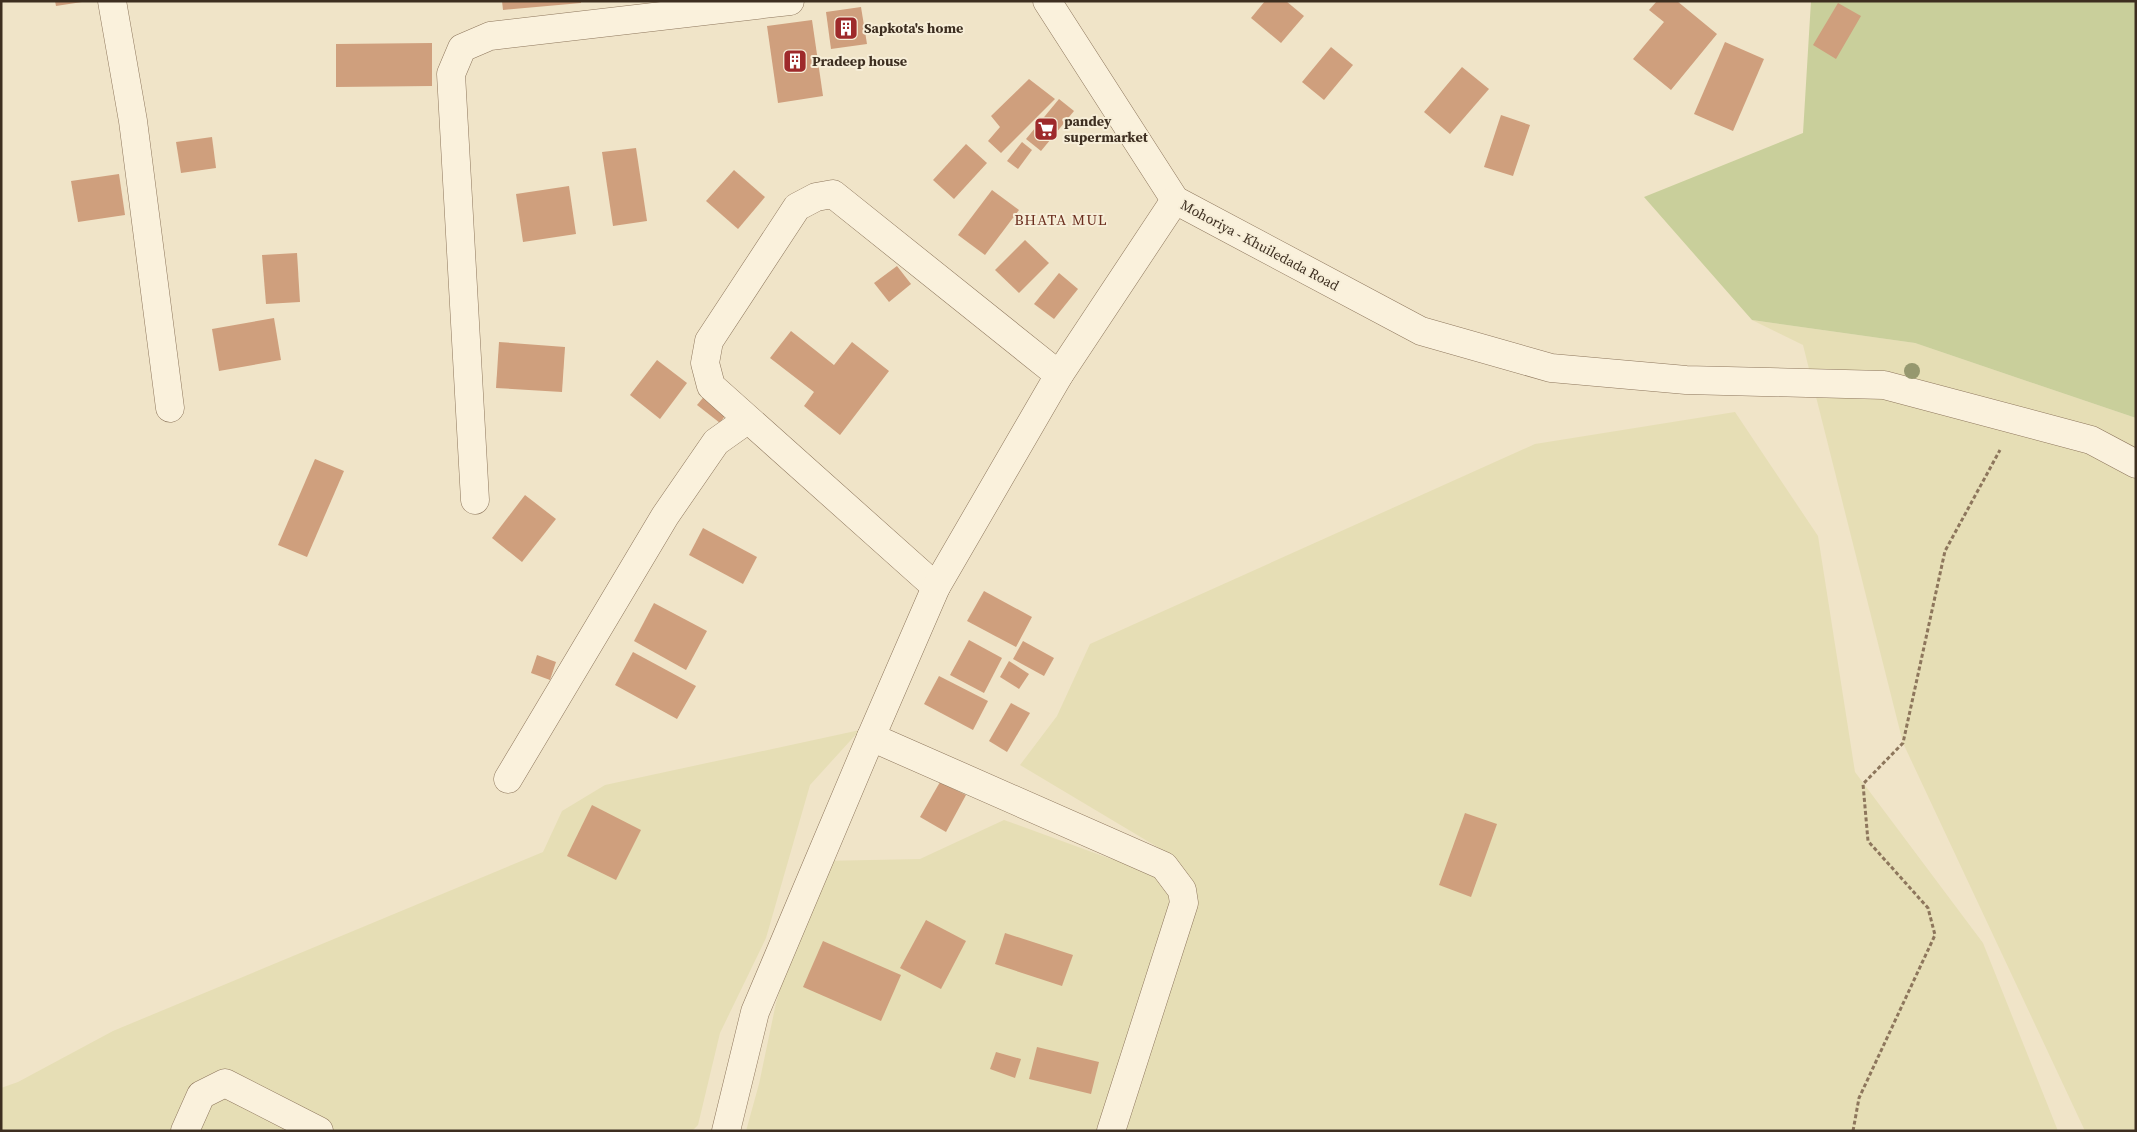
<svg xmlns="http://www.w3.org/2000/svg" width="2137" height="1132" font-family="'Source Serif 4',serif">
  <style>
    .farmland { fill: #e6deb5 }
    .green { fill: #c9cf9b }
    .building { fill: #cf9f7d }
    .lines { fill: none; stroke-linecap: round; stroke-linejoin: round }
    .street-casing { stroke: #8d765c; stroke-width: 29 }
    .path { stroke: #8d765c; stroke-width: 3; stroke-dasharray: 4 2.5; stroke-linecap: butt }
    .street { stroke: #faf1dc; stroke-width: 28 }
    .tree { fill: #96986f }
    .labels { text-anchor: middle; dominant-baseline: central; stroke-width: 4; stroke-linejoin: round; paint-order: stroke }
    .poi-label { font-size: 14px; font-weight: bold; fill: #3d2e20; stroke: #f7eed8; text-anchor: start }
    .street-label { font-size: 14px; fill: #3d2e20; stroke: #f7eed8 }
    .neighbourhood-label { font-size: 15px; letter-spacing: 1px; fill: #6b2e1e; stroke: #f7eed8 }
  </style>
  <rect width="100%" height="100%" fill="#f0e4c8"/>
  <g class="farmland">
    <path d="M1752,320L1915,343L2136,418V1131H2085L1903,743L1803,345Z"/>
    <path d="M1735,412L1818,536L1855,772L1983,943L2058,1131H746L759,1084L776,1003L820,861L920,859L1004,820L1111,859L1163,866L1159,848L1020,765L1057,716L1090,644L1535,444Z"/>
    <path d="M860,730L810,785L766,938L720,1033L698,1125L692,1131H1V1088L18,1082L113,1031L543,852L562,811L605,785Z"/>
  </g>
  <path class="green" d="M1811,1H2136V418L1915,343L1752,320L1644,197L1803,133Z"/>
  <g class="building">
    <path d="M55,1H82V2L56,6Z"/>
    <path d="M502,1H581V3L503,10Z"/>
    <path d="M1265,1H1286L1304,16L1281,43L1251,18Z"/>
    <path d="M1657,1H1677L1717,34L1671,90L1633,59L1664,22L1649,10Z"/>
    <path d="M1838,3L1861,16L1836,59L1813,45Z"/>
    <path d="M861,7L867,44L831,49L826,12Z"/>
    <path d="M812,20L823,96L778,103L767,26Z"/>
    <path d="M1725,42L1764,59L1733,131L1694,114Z"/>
    <path d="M432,43V86L336,87V44Z"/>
    <path d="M1331,47L1353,65L1324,100L1302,82Z"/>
    <path d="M1462,67L1489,89L1450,134L1424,112Z"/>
    <path d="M1029,79L1055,99L1001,153L988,141L1000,127L991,116Z"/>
    <path d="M1059,99L1074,111L1041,151L1026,139Z"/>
    <path d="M1501,115L1530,125L1513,176L1484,167Z"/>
    <path d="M212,137L216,168L181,173L176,142Z"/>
    <path d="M1022,142L1032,150L1018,169L1007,161Z"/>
    <path d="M966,144L987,163L954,199L933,180Z"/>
    <path d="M636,148L647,221L613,226L602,152Z"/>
    <path d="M734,170L765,197L738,229L706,201Z"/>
    <path d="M119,174L125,215L78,222L71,181Z"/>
    <path d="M569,186L576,234L523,242L516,194Z"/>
    <path d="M992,190L1019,210L985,255L958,235Z"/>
    <path d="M1025,240L1049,263L1019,293L995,270Z"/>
    <path d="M297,253L300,302L266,304L262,255Z"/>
    <path d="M897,266L911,284L889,302L874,283Z"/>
    <path d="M1059,273L1078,289L1054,319L1034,304Z"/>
    <path d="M274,318L281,360L219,371L212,329Z"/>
    <path d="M791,331L834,365L852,342L889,371L840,435L804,406L814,392L770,358Z"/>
    <path d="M499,342L565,347L562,392L496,388Z"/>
    <path d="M657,360L687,383L660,419L630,395Z"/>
    <path d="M707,393L729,410L720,423L697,405Z"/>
    <path d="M315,459L344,471L307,557L278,545Z"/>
    <path d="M525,495L556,519L522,562L492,538Z"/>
    <path d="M703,528L757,557L743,584L689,555Z"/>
    <path d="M984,591L1032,617L1016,647L967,621Z"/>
    <path d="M654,603L707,631L686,670L634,641Z"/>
    <path d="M969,640L1002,658L984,693L950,675Z"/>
    <path d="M1023,641L1054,658L1044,676L1013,659Z"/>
    <path d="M633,652L696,686L677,719L615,685Z"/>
    <path d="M537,655L556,662L550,680L531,673Z"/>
    <path d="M1009,661L1029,674L1019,689L1000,677Z"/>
    <path d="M939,676L988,701L973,730L924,704Z"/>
    <path d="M1011,703L1030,713L1007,752L989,741Z"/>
    <path d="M940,782L966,795L946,832L920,817Z"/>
    <path d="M592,805L641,830L616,880L567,856Z"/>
    <path d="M1465,813L1497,824L1471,897L1439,885Z"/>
    <path d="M926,920L966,941L941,989L900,968Z"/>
    <path d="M1005,933L1073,955L1062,986L995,964Z"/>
    <path d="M823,941L901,975L881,1021L803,987Z"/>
    <path d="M1037,1047L1099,1062L1091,1094L1029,1079Z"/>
    <path d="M996,1052L1021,1059L1015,1078L990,1069Z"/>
  </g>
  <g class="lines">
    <g class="street-casing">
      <g id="street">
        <path d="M112,1L133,121L170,408"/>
        <path d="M1047,1L1175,200L1421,331L1551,368L1686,380L1884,385L2091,440L2136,464"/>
        <path d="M475,500L451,74L462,48L490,36L790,1"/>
        <path d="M936,587L711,386L705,363L709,341L797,207L816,197L833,194L1059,375"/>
        <path d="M871,737L1164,866L1182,890L1184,903L1111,1131"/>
        <path d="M508,779L665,516L716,442L747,420"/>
        <path d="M185,1131L201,1095L225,1083L319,1131"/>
        <path d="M726,1131L755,1012L871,737L936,587L1059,375L1175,200"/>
      </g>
    </g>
    <path class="path" d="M1853,1131L1859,1098L1935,935L1928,908L1868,841L1863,784L1903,743L1945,551L2000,450"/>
    <use href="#street" class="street"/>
  </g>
  <circle class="tree" cx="1912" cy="371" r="8"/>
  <defs>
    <g id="building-square" transform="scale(1.25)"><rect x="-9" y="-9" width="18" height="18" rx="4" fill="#9e2a2b" stroke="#f7eed8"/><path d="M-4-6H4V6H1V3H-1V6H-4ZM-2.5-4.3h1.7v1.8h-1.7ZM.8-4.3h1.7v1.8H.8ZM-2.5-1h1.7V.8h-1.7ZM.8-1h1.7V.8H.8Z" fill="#fff"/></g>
    <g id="supermarket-square" transform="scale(1.25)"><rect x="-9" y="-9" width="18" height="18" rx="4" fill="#9e2a2b" stroke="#f7eed8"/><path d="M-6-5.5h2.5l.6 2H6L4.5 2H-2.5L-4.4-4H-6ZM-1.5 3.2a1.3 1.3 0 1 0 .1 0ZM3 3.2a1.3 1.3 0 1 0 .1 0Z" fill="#fff"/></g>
  </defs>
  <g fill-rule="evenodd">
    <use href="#building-square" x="846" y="28"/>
    <use href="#building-square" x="795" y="61"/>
    <use href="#supermarket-square" x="1046" y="129"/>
  </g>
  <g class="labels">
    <g class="poi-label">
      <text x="864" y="28">Sapkota's home</text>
      <text x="812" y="61">Pradeep house</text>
      <text x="1064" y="121">pandey<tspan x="1064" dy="16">supermarket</tspan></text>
    </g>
    <g class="street-label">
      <text transform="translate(1260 245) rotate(28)">Mohoriya - Khuiledada Road</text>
    </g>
    <g class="neighbourhood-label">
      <text x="1061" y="219">BHATA MUL</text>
    </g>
  </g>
  <rect width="2137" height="1132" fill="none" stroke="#3d2e20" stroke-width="5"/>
</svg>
